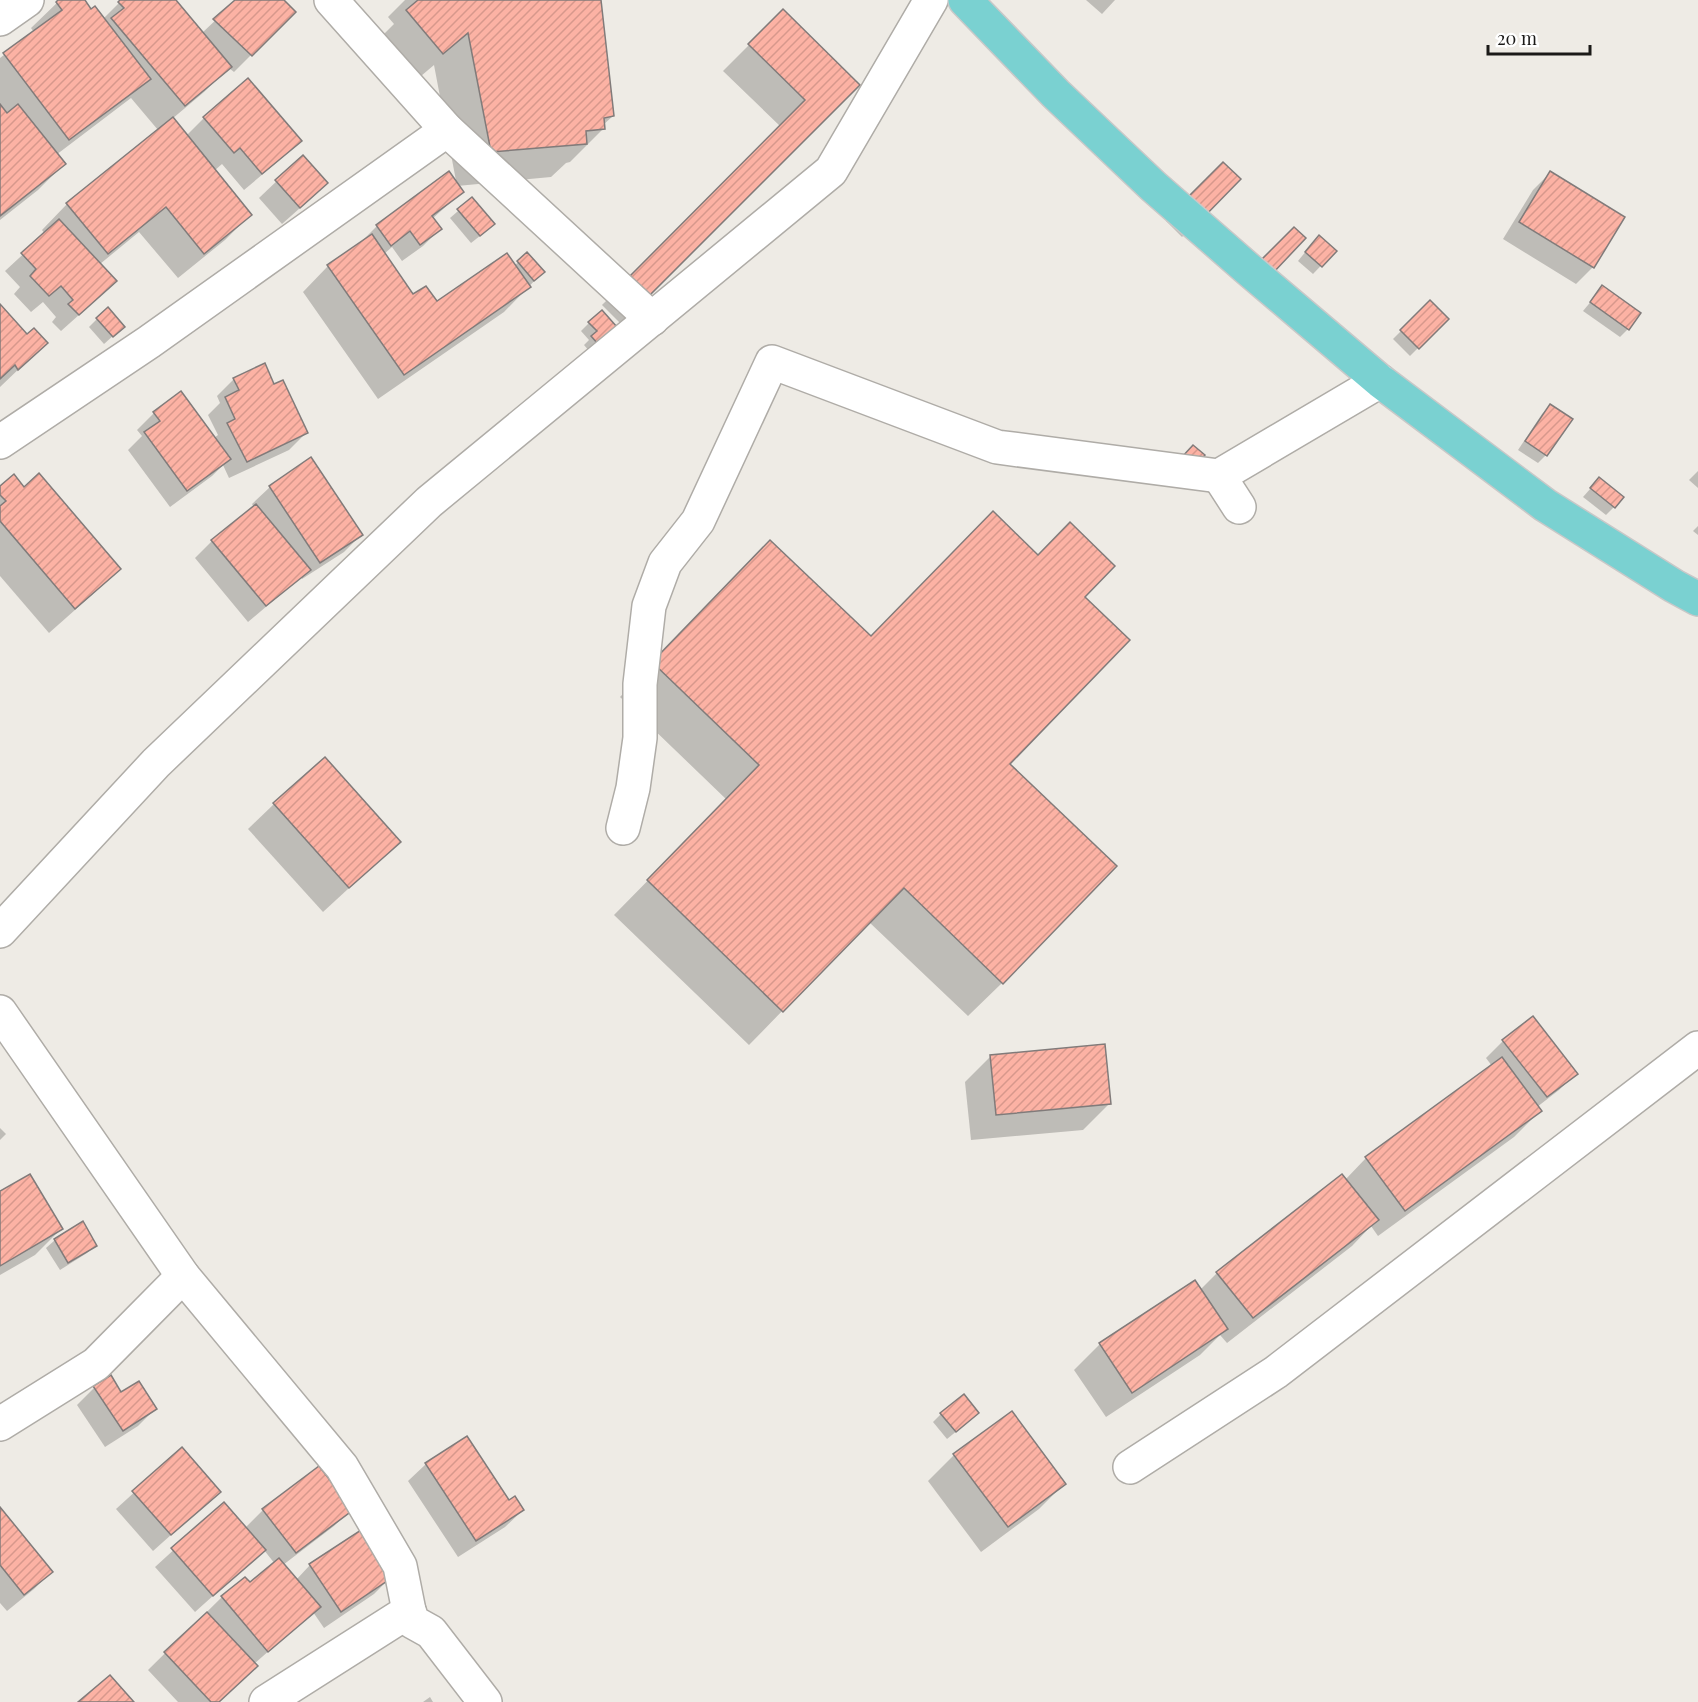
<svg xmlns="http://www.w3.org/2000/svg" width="1698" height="1702" font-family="'Playfair Display',serif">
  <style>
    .shadow { fill: #0003 }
    .building { fill: url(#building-hatch); stroke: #817b7a; stroke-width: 1.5 }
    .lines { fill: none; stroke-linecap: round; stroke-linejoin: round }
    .minor-casing { stroke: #afaca7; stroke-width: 36 }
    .major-casing { stroke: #c8c8c8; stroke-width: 36 }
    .minor { stroke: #fff; stroke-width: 33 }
    .major { stroke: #7ad1d1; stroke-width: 33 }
  </style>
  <defs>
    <pattern id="building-hatch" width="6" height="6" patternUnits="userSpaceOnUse" patternTransform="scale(1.5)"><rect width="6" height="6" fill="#fcb2a4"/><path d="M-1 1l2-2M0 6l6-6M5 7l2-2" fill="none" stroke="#d7988c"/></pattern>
  </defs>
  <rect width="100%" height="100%" fill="#eeebe5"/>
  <g class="shadow">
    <path d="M60,0H83L91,11L103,19L122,0H174L202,33L237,0H282L294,12L234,72L229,68L204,92L172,119L186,136L204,118L300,141L282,158L244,190L222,164L214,171L250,215L225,240L178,278L139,232L100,264L98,298L61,331L52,322L56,317L43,302L31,312L14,294L20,287L5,271L45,234L42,230L67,204L158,130L131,98L56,155L64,164L38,190L0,220V58L34,32L31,28Z"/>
    <path d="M405,0H599L613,116L603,125L604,128L570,162L566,163L551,177L457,186L434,65L408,87L373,45L394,24L388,17Z"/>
    <path d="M1086,0H1115L1102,14Z"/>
    <path d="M783,11L858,85L620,323L602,305L781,127L723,71Z"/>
    <path d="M302,157L309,200L282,224L259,198Z"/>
    <path d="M1223,164L1199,220L1182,237L1166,221Z"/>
    <path d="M1550,173L1593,267L1576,284L1503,239L1533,190Z"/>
    <path d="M462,192L432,219L440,229L423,246L402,261L392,247L384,254L413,296L436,303L514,266L527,254L543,272L504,312L378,399L303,292L328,266L360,243L377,226Z"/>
    <path d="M472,199L485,232L471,243L450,218Z"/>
    <path d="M1311,245L1335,251L1313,274L1298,261Z"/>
    <path d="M1603,287L1628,329L1620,337L1583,311Z"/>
    <path d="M1430,302L1447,319L1410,356L1393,339Z"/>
    <path d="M0,307L27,336L46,343L0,387Z"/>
    <path d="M97,319L114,335L104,344L89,327Z"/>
    <path d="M589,323L622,335L596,359L584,345L589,340L581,331Z"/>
    <path d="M234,379L274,386L307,432L289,450L229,478L223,465L212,476L170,507L128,450L142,436L137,430L154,413L214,438L218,435L208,415L220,403L217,396Z"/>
    <path d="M1550,406L1571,419L1546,455L1538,463L1518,450L1542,414Z"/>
    <path d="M311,459L361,535L344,552L302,579L301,577L248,622L195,558L212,541L254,507L252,504L270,487Z"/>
    <path d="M1698,471V488L1689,480Z"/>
    <path d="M0,488L24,489L119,569L93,594L49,633L0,576Z"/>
    <path d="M1591,488L1614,507L1606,515L1583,497Z"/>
    <path d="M1698,526V535L1693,531Z"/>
    <path d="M1038,556L1083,597L1008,764L1002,983L968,1016L869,922L749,1045L614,915L727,800L620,697L736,576L870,638Z"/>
    <path d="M274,804L399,842L323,912L248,829Z"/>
    <path d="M1503,1041L1576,1073L1559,1090L1537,1107L1540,1111L1514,1137L1378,1236L1371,1226L1352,1246L1227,1343L1220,1335L1200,1355L1106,1417L1074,1370L1100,1344L1200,1290L1217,1273L1345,1180L1366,1158L1492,1066L1486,1058Z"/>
    <path d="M991,1056L1109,1104L1083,1130L971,1140L965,1082Z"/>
    <path d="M0,1128L6,1134L0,1140Z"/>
    <path d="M0,1193L61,1229L35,1255L0,1275Z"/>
    <path d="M55,1240L95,1245L87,1253L60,1270L46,1248Z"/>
    <path d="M94,1388L121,1394L155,1409L138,1426L105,1447L77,1405Z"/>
    <path d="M941,1414L969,1421L947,1439L933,1422Z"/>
    <path d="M466,1438L508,1502L523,1510L505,1527L458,1557L408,1481L426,1464Z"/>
    <path d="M182,1449L219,1492L153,1551L116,1509Z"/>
    <path d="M954,1455L1064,1484L1039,1509L981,1552L928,1481Z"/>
    <path d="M224,1504L245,1528L263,1510L351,1509L334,1526L283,1565L296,1580L310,1565L391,1577L374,1594L324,1628L313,1612L254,1664L218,1702H178L148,1670L222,1597L245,1579L250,1585L275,1564L264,1550L195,1612L155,1567Z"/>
    <path d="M0,1510L51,1572L34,1589L7,1611L0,1603Z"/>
    <path d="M430,1697L433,1702H423Z"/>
  </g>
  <g class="building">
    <path d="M58,0H85L91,9L95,6L151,79L69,140L3,53L62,10L56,2Z"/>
    <path d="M120,0H176L232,67L185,106L111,18L124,8L118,2Z"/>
    <path d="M235,0H284L296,12L252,56L213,19Z"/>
    <path d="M418,0H601L614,116L604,118L605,129L586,131L587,144L491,152L468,33L443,54L406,10Z"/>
    <path d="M783,9L860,85L647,298L627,279L805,100L748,44Z"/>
    <path d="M248,78L302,141L262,174L240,148L234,153L203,117Z"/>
    <path d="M0,104L7,113L18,104L66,164L0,216Z"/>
    <path d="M173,117L252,215L204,254L166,207L108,254L66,203Z"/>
    <path d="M303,155L328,183L300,208L275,180Z"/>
    <path d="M1223,162L1241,179L1200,221L1182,203Z"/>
    <path d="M449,171L464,192L432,216L442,229L420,245L410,231L391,246L376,225Z"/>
    <path d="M1550,171L1625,217L1594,268L1519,222Z"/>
    <path d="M472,197L495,224L480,236L457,209Z"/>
    <path d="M59,219L117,281L79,315L68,304L73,300L61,286L49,296L30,276L36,269L21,253Z"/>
    <path d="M1294,227L1306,238L1273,273L1260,261Z"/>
    <path d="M372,234L413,294L426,286L437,301L507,253L531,287L404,375L327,265Z"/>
    <path d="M1319,235L1337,251L1322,267L1305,252Z"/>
    <path d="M527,252L545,272L534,281L517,261Z"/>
    <path d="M1602,285L1641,313L1629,330L1590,302Z"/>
    <path d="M1430,300L1449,319L1419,349L1400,330Z"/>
    <path d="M0,304L27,334L34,328L48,343L18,370L15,365L0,379Z"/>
    <path d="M108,307L125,327L113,337L96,318Z"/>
    <path d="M602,310L624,335L605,352L591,336L597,331L588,322Z"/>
    <path d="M265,363L274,384L283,380L308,433L247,462L227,423L235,419L225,397L239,390L233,378Z"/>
    <path d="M181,391L231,459L187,491L144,432L160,421L153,412Z"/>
    <path d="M1550,404L1573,419L1547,456L1525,441Z"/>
    <path d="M1193,445L1205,455L1194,467L1182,457Z"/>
    <path d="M311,457L363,535L320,563L269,486Z"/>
    <path d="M39,473L121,569L75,609L0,521V506L6,501L0,495V486L14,474L24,487Z"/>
    <path d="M1599,477L1624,497L1615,508L1590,488Z"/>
    <path d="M256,504L311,570L266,606L211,540Z"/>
    <path d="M993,511L1038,555L1070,522L1115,566L1085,597L1130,640L1010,764L1117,866L1003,984L904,888L783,1012L647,880L759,765L652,662L770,540L871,636Z"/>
    <path d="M325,757L401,842L349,888L273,803Z"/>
    <path d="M1533,1016L1578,1074L1547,1097L1502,1040Z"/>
    <path d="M1105,1044L1111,1104L996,1115L990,1055Z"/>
    <path d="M1502,1057L1542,1111L1405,1211L1365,1157Z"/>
    <path d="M30,1174L63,1229L0,1266V1191Z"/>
    <path d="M1342,1174L1379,1220L1253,1318L1216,1272Z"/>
    <path d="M83,1221L97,1246L68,1263L54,1239Z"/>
    <path d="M1195,1280L1228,1329L1132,1393L1099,1343Z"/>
    <path d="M111,1375L121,1392L139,1381L157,1409L123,1431L93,1386Z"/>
    <path d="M964,1394L979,1413L956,1432L940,1413Z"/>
    <path d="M1012,1411L1066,1484L1008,1527L953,1454Z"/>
    <path d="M467,1436L509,1500L515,1496L524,1510L476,1541L425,1463Z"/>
    <path d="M182,1447L221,1492L171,1535L132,1491Z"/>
    <path d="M319,1466L353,1510L296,1553L262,1509Z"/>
    <path d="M224,1502L266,1550L213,1596L171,1548Z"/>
    <path d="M0,1507L53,1572L24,1595L0,1565Z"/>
    <path d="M361,1530L393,1577L341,1612L309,1564Z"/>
    <path d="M279,1558L321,1607L268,1652L221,1596L245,1577L250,1582Z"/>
    <path d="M207,1612L258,1666L219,1702H211L164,1652Z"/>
    <path d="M110,1675L134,1702H78Z"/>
  </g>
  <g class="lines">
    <g class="minor-casing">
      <g id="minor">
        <path d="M331,0L447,130L652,319"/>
        <path d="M0,19L27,0"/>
        <path d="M0,442L149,342L447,130"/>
        <path d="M1219,476L1239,507"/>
        <path d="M623,828L633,788L640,738V684L649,606L665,563L698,521L772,362L997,447L1219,476L1380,381"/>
        <path d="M0,931L156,763L429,502L831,171L931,0"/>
        <path d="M0,1012L183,1276L342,1467L400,1566L409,1611L266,1702"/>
        <path d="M0,1424L96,1364L183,1276"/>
        <path d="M1130,1467L1276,1372L1698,1048"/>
        <path d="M409,1611L413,1622L431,1632L485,1702"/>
      </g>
    </g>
    <g class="major-casing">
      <path id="major" d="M965,0L1056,94L1153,186L1248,269L1380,381L1545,505L1674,586L1698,599"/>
    </g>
    <use href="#minor" class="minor"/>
    <use href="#major" class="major"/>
  </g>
  <path d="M1488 45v9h102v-9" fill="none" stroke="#1b1a18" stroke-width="3"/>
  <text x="1497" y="45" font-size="18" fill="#1b1a18" stroke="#ffffff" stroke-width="4.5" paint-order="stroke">20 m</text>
</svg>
